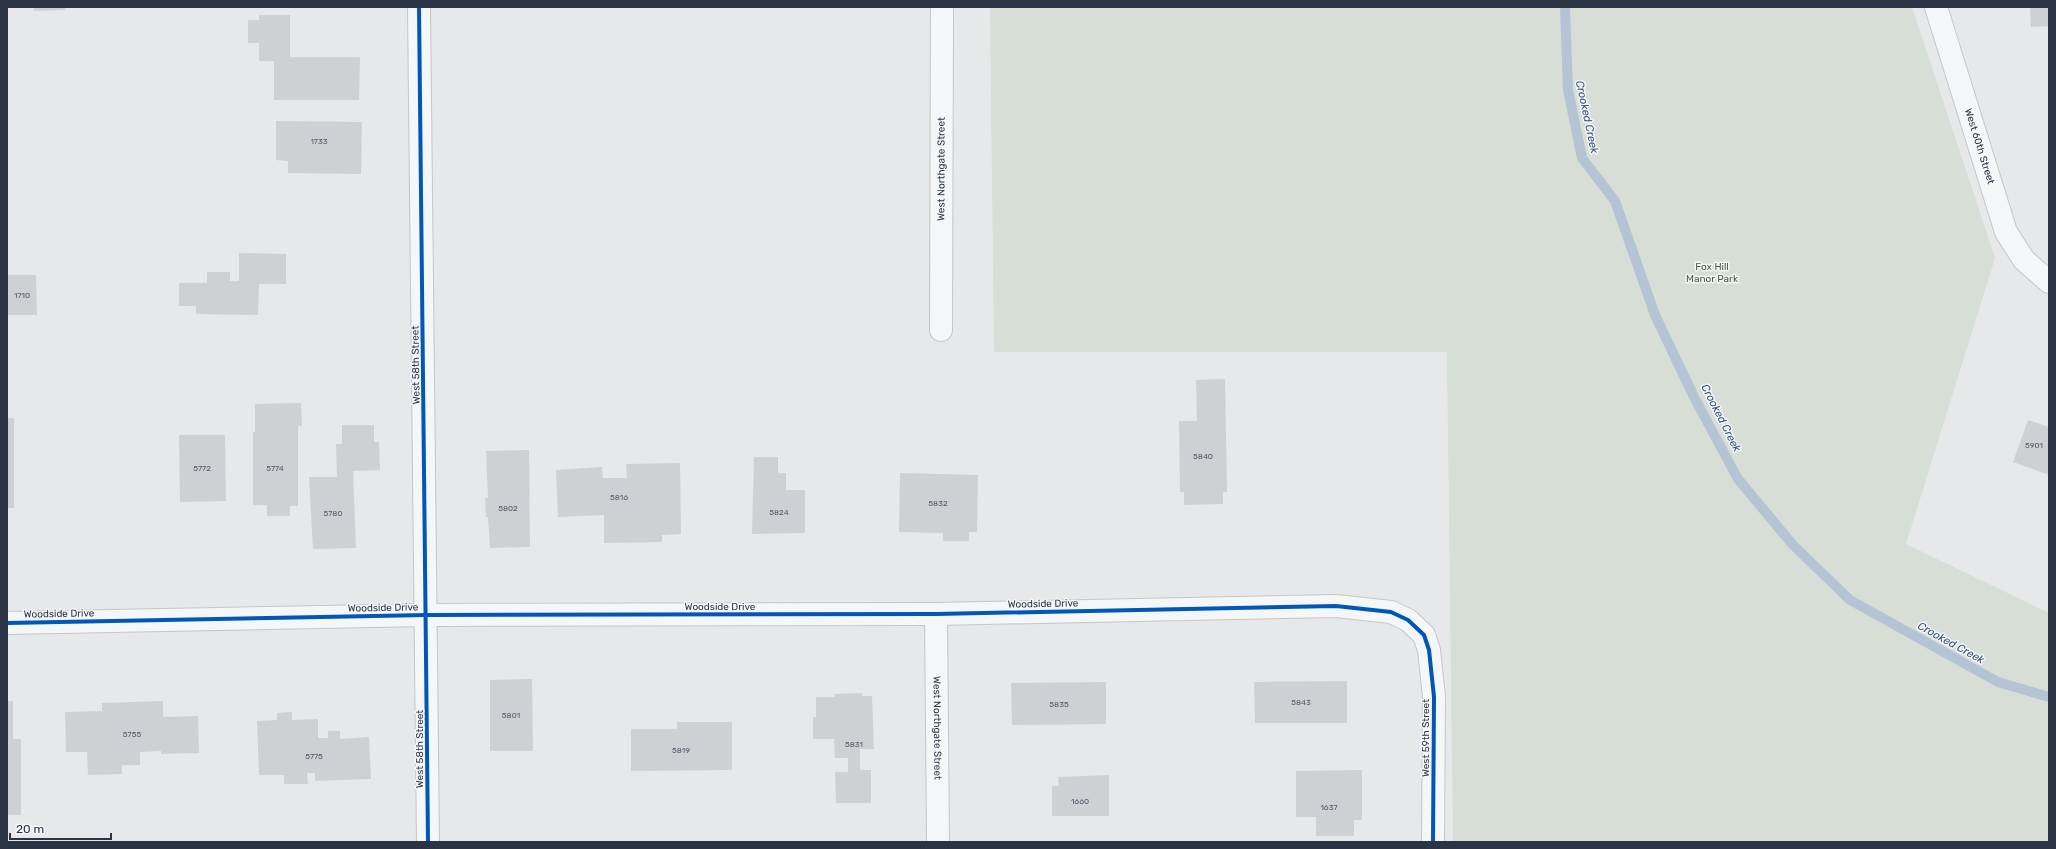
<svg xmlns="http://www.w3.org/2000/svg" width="2056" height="849" font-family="Rubik,sans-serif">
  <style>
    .green { fill: #d6ded6 }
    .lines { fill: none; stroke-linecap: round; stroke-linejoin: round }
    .stream { stroke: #b4c4d5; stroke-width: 10 }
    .building { fill: #ced0d3 }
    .minor-casing { stroke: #c4c6c8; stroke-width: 24 }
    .minor { stroke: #f5f6f7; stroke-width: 22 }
    .cycleway-casing { stroke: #f4f6f9; stroke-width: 6 }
    .cycleway { stroke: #0057b8; stroke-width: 4 }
    .labels { text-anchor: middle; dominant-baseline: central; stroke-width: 3; stroke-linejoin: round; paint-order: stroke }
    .number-label { font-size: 8px; fill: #545c69 }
    .street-label { font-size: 10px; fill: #2b3445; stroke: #f4f6f9 }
    .park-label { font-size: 10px; fill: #3f6138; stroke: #f4f6f9 }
    .water-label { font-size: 11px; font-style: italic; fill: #34527a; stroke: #f4f6f9 }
  </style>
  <rect width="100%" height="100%" fill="#e6e8ea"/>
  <path class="green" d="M990,7H1912L1995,258L1906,544L2049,613V842H1453L1447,352H994Z"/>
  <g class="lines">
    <path class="stream" d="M1565,7L1568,90L1582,158L1615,201L1655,315L1694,397L1738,479L1793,545L1850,600L1998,682L2049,697"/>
  </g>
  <g class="building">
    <path d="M34,7H65V10L34,11Z"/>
    <path d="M2030,7H2049V26L2031,27Z"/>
    <path d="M259,15H290V57H360L359,100H274V61H259V43H248V20H259Z"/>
    <path d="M276,121L362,122L361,174L288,173V161L276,160Z"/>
    <path d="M239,253L286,254V284H259L258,315L196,314V306H179V283H207V272H230V281H239Z"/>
    <path d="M7,275H36L37,315H7Z"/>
    <path d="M1225,379L1227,492H1223V504L1184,505V492H1180L1179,421H1197L1196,380Z"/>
    <path d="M301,403L302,426H298V506H290V516H267V505H253V432H255V404Z"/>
    <rect x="7" y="418" width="7" height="90"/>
    <path d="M2028,420L2049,427V475L2013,462Z"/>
    <path d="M342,425H374V442H379L380,470L353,471L356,548L313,549L309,477H337L336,444H342Z"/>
    <path d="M179,435H225L226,501L180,502Z"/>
    <path d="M529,450L530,547L490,548L488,517H486L485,498H488L486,451Z"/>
    <path d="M754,457H778V473H786V490H805V533L752,534Z"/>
    <path d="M680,463L681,534L662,535V542L604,543V515L558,517L556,470L602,467L603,478H627L626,464Z"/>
    <path d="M900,473L978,475L977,532H969V541H943V533L899,532Z"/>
    <path d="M532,679L533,751H490V680Z"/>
    <path d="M1347,681V723H1255L1254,682Z"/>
    <path d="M1106,682V724L1012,725L1011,683Z"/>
    <path d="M862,693V696H872L874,749H860V770H871V803H836L835,772H848V758H835L834,739H813V717H816V697H835V694Z"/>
    <path d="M7,701H13V739H21V815H7Z"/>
    <path d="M163,701V717L198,716L199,753L161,754V751L140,752V765H122V774L88,775L87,752H66L65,712L102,711V703Z"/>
    <path d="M292,712V720L318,719V738H328V731H340V739L369,737L371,779L315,781V773H307L308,784H284V775H259L257,721L277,720V713Z"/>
    <path d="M677,722H732V770L631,771V729H677Z"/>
    <path d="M1362,770V820H1354V836H1316V817H1296V771Z"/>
    <path d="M1109,775V816H1052V786H1059L1058,777Z"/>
  </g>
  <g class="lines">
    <g class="minor-casing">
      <g id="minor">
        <path d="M419,7L428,842"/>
        <path id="s1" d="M1936,7L2006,232L2024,260L2049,282"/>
        <path id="s2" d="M941,330L942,7"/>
        <path id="s3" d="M936,614L938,842"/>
        <path d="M7,623L427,615L936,614L1336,606L1391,612L1408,620L1424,635L1429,650L1434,697L1433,842"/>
      </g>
    </g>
    <use href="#minor" class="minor"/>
    <g class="cycleway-casing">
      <g id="cycleway">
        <path d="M419,7L428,842"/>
        <path d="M7,623L427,615L936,614L1336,606L1391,612L1408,620L1424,635L1429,650L1434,697L1433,842"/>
      </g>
    </g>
    <use href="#cycleway" class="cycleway"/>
  </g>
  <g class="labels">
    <g class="number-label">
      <text x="319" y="141">1733</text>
      <text x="22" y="295">1710</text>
      <text x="2034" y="445">5901</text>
      <text x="1203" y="456">5840</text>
      <text x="202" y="468">5772</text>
      <text x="275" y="468">5774</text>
      <text x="619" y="497">5816</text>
      <text x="938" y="503">5832</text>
      <text x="508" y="508">5802</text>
      <text x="779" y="512">5824</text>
      <text x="333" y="513">5780</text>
      <text x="1301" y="702">5843</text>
      <text x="1059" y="704">5835</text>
      <text x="511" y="715">5801</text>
      <text x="132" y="734">5755</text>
      <text x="854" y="744">5831</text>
      <text x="681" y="750">5819</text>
      <text x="314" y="756">5775</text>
      <text x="1080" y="801">1660</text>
      <text x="1329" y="807">1637</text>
    </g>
    <g class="street-label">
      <text stroke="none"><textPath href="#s1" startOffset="146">West 60th Street</textPath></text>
      <text stroke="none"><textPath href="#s2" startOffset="161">West Northgate Street</textPath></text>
      <text transform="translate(416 365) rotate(-91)">West 58th Street</text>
      <text transform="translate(1043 604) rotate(-1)">Woodside Drive</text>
      <text x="720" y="607">Woodside Drive</text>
      <text transform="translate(383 608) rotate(-1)">Woodside Drive</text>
      <text transform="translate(59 614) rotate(-1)">Woodside Drive</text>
      <text stroke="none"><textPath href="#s3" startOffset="114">West Northgate Street</textPath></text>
      <text transform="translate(1426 738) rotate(-90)">West 59th Street</text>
      <text transform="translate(420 749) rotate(-90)">West 58th Street</text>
    </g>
    <g class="park-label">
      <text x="1712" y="267">Fox Hill<tspan x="1712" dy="12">Manor Park</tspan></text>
    </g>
    <g class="water-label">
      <text transform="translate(1587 117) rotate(78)">Crooked Creek</text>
      <text transform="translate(1721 418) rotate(63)">Crooked Creek</text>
      <text transform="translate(1951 643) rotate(29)">Crooked Creek</text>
    </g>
  </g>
  <rect width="2056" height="849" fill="none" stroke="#2b3445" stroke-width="16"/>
  <path d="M10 833v6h101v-6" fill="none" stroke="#2b3445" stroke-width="2"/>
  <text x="16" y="833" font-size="12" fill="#2b3445" stroke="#f4f6f9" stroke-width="3" paint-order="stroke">20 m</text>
</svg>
